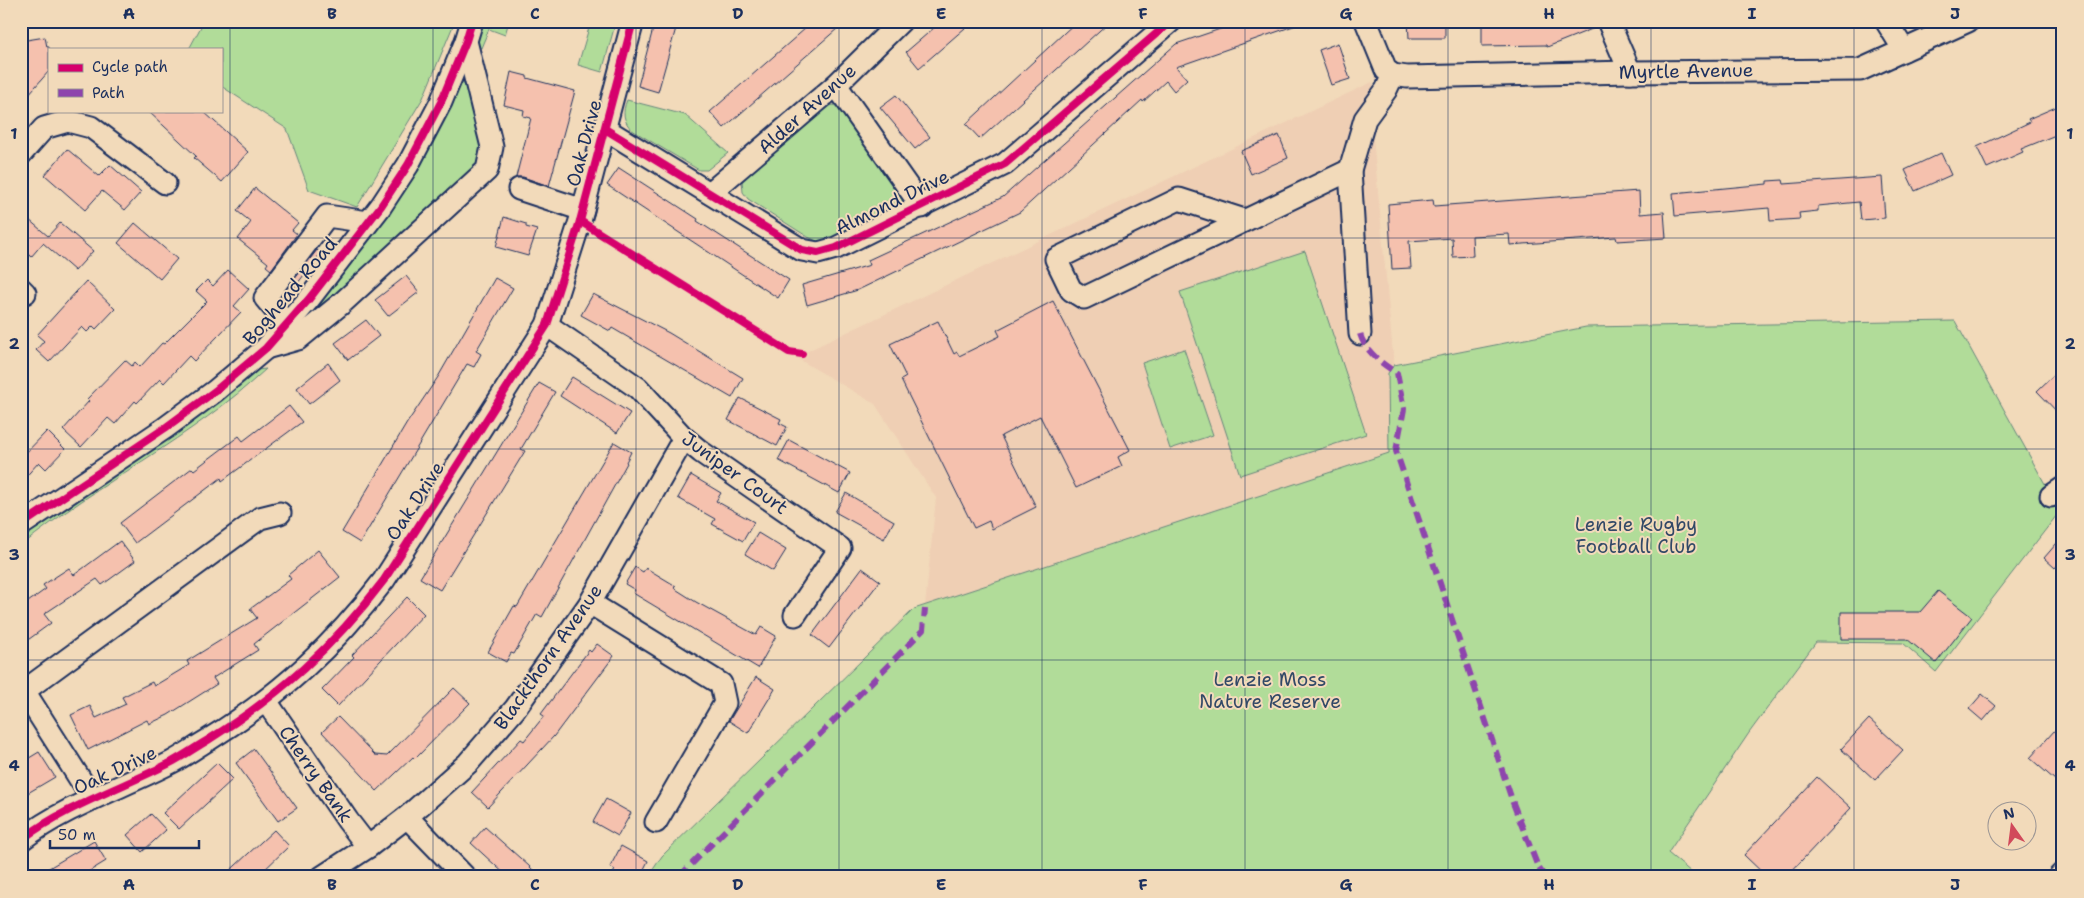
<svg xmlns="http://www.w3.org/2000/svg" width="2084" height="898" font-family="'Shantell Sans',sans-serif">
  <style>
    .built { fill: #efcfb4 }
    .green { fill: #b1dc99; stroke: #66867c }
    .building { fill: #f5c1ae; stroke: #1b2f5e }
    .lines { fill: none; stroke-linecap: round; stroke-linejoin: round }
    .minor-casing { stroke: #1b2f5e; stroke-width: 25 }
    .minor { stroke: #f2daba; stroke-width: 21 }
    .quiet { stroke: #8e44ad; stroke-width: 6; stroke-dasharray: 12 6; stroke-linecap: butt }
    .cycleway-casing { stroke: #f2daba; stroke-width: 11 }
    .cycleway { stroke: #d6006c; stroke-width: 8 }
    .grid { fill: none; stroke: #1b2f5e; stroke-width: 1; stroke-opacity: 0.55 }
    .labels { text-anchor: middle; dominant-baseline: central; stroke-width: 4; stroke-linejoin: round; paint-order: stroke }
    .street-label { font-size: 19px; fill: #1b2f5e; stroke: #f2daba }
    .park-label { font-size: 19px; fill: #324967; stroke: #f2daba }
    .neatline { fill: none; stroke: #1b2f5e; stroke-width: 2 }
    .grid-label { font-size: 16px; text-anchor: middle; font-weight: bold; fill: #1b2f5e }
  </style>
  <rect width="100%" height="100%" fill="#f2daba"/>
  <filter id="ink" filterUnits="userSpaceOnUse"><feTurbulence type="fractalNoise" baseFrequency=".02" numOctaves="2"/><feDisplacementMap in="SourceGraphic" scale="10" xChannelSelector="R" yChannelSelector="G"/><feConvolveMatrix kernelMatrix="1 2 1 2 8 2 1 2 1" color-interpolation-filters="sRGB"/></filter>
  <g filter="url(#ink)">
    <path class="built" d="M1372,82L1380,99L1370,104L1394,365L1388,373L1390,453L925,606L936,498L875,404L795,357Z"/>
    <g class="green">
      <path d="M204,21H455L423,98L357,207L309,190L287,129L221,86V49H189Z"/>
      <path d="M482,21H509L505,35L489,29L481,48L475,46Z"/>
      <path d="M591,21H616L602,72L578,65Z"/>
      <path d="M464,79L473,92L483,148L477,164L339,299L308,318L397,201L421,161Z"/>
      <path d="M627,100L685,115L728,153L707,170H699L632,130C623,121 622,112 627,100Z"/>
      <path d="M834,105L846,113L904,196L903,207L832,241L819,242L808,237L748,199L743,192L742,180L819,108Z"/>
      <path d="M1305,251L1366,434L1240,475L1180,292Z"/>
      <path d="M1955,321L2060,511L1936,672L1903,643L1816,642L1749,733L1668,853L1697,877H648L662,856L914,609L1389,453L1388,373L1394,365L1586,327Z"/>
      <path d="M1184,349L1213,435L1170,449L1142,363Z"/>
      <path d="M266,369C192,438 99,482 21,546V537L30,530L172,436L257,370Z"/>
    </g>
    <g class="building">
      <path d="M655,21H678L658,92L638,86Z"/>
      <path d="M814,21H846L724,128L710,112Z"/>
      <path d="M942,21H973L919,68L906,52Z"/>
      <path d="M1077,21H1110L980,139L966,124Z"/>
      <path d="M1244,21H1302V23L1176,67L1187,79L1174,91L1166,81L1143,102L1142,100L1020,212L858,290L807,305L802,285L870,265L868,260L1003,197L1176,44Z"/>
      <path d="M1408,21H1445V38H1409Z"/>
      <path d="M1482,21H1596L1597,27L1547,47L1546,45L1482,46Z"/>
      <path d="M45,37L47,47H49V71L21,103V41Z"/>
      <path d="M1338,43L1350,79L1331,85L1319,50Z"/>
      <path d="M511,72L527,76V78L575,91L549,186L523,177H516L531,118L523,116L524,110L504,105Z"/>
      <path d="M896,95L930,137L915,149L880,107Z"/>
      <path d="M2063,104V132L2021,149L2023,152L1987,168L1977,147L2030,122L2028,119Z"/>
      <path d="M148,111H203L248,152L222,182L194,158L196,156Z"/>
      <path d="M1279,135L1288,158L1251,174L1241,151Z"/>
      <path d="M67,149L99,176L110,165L141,192L125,210L102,191L85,210L45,175Z"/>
      <path d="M1941,153L1951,175L1915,191L1905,170Z"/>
      <path d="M619,168L698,219L697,221L789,280L778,298L607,185Z"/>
      <path d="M1882,177L1885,218L1861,220L1859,202L1818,206V211L1799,213L1800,219L1770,221L1769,208L1675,216L1673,193L1767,184V181L1783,180L1784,184Z"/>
      <path d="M255,188L298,223L292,230L297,234L271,270L266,266L268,263L238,239L251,222L237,211Z"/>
      <path d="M1639,191L1640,214L1664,212L1666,238L1617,241L1616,237L1510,245L1509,234L1472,236L1473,256L1453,257L1452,238L1409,241L1411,268L1392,269L1388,204L1433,200L1434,206Z"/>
      <path d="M21,213L48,236L60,223L93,251L75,271L43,243L31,257L21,248Z"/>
      <path d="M504,217L526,224V227L537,230L528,256L496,247Z"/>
      <path d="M135,223L177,259L160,279L118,243Z"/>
      <path d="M317,250L321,253L294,288L290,285Z"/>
      <path d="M228,270L249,289L234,306L241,312L194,361L189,356L164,383L160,379L137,403L135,401L115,424L108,418L81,447L63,430L89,401L87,399L125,360L132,366L135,362L140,367L162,343L164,344L207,301L196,291L207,280L213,286Z"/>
      <path d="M406,276L419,292L388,316L375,300Z"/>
      <path d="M495,278L513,288L476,351L481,354L474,367L467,364L360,543L342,532L407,423L438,377Z"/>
      <path d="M86,281L115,309L96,329L93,326L87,332L82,327L49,362L36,350L44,341L37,335Z"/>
      <path d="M593,294L669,333L743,378L732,398L612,328L610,331L581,315Z"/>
      <path d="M1053,301L1130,450L1118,457L1122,466L1076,488L1040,416L1001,436L1036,507L992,529L989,521L974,528L901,380L906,377L890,344L938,321L954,354L957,352L959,356L1000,336L997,330Z"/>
      <path d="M366,320L379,336L348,360L335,343Z"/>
      <path d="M328,363L340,380L309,404L297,388Z"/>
      <path d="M2063,366V418L2037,391Z"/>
      <path d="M572,377L630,413L617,433L560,396Z"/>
      <path d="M539,383L555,392L521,449L525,451L440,590L420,578Z"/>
      <path d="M740,398L781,419L779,423L787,427L777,446L728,420Z"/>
      <path d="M289,406L302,422L222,481L221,478L135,543L120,523L192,468L194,470L239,436L243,441Z"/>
      <path d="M47,431L65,449L46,469L39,462L21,482V458Z"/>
      <path d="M789,440L850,473L839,493L778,460Z"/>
      <path d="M614,442L631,452L626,462L627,463L542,617L537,614L514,654L511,653L506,662L488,652L514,606L517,607Z"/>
      <path d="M691,475L721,493L716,501L754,522L743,541L712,524L715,519L678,498Z"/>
      <path d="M846,493L894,521L884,539L835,512Z"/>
      <path d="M758,533L786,550L773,571L745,554Z"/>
      <path d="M2063,536V559L2055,568L2044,558Z"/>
      <path d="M120,541L135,561L102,585L97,579L44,614L51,623L21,645V607L46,589L43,585L69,568L74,575Z"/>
      <path d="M318,550L340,577L254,644L258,650L213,678L217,684L168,715L149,724L147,720L88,750L71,715L90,706L96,718L126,704L122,697L152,682L154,686L189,665L187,661L257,618L250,609L291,579L288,575Z"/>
      <path d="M635,567L643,572L646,568L676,586L674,588L696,602L756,635L761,627L776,636L758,668L633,593L635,590L625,584Z"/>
      <path d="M862,568L880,581L829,648L812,635Z"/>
      <path d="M1938,591L1972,617L1936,663L1907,639H1841V612H1920Z"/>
      <path d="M407,597L424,614L338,706L322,690L354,657L352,655Z"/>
      <path d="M597,644L614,656L554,736L488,807L472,792L521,739L524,741L544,716L541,714L589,650L591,652Z"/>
      <path d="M756,677L775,689L748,733L729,721Z"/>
      <path d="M454,688L470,703L415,759L413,757L377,791L322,732L338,717L375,755L387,756Z"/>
      <path d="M1982,694L1996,706L1983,721L1969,709Z"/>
      <path d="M1869,719L1903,750L1875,780L1841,749Z"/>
      <path d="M2063,721V771L2055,780L2030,758Z"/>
      <path d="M254,749L297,808L278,821L236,763Z"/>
      <path d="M39,752L55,777L21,797V763Z"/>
      <path d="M217,763L233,779L179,829L163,813Z"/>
      <path d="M1817,777L1851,808L1786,877H1767L1744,855Z"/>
      <path d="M606,799L631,813L618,836L593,822Z"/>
      <path d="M151,814L166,830L142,852L127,835Z"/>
      <path d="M485,827L529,866L540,877H508L471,843Z"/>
      <path d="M274,830L289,846L257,877H223Z"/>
      <path d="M94,841L106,861L80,877H34Z"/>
      <path d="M621,846L648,861L640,877H611L615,870L610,867Z"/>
    </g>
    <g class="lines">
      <g class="minor-casing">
        <g id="minor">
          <path d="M1366,21L1386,70L1393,75L1407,77L1630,72L1860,70L1968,21"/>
          <path d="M1608,21L1630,72"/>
          <path d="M1886,21L1904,50"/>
          <path d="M836,85L922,207"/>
          <path d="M605,129L802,250L818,253L836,248L1005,164L1171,21"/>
          <path d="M21,154L44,128L68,121L91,127L165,183"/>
          <path d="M519,189L583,210"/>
          <path d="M710,193L836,85L901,21"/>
          <path d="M1244,220L1179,199L1056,259L1071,290L1084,298L1350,170"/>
          <path d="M21,289L25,293"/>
          <path d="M287,324L265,298L327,216L368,222"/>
          <path d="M547,325L638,388L684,438L701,452L840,548L795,615"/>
          <path d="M1360,334L1350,170L1365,119L1386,90L1393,75"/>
          <path d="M266,348L298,339L342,303L487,170L492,147L466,41"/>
          <path d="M2051,496L2063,488"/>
          <path d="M21,525L165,428L215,391L266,348L309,299L381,206L408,165L441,102L466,41L472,21"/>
          <path d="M590,603L721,684L725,703L656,822"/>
          <path d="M266,701L348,821L368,847"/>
          <path d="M92,798L24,691L260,518L280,513"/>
          <path d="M407,817L465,877"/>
          <path d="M21,840C67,805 122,788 172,762C185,755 196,747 208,740C279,696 334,646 384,580L547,325L580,221L633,21"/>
          <path d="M322,877L368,847L407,817L468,763L515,709L590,603L684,438"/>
          <path d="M2059,877L2063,873"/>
        </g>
      </g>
      <use href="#minor" class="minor"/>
      <g class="quiet">
        <path d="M1360,334C1365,351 1382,364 1397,373L1404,409L1396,451L1513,803L1538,867L1545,877"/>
        <path d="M679,877L923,630L925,609"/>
      </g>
      <g class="cycleway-casing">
        <g id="cycleway">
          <path d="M605,129L802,250L818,253L836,248L1005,164L1171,21"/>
          <path d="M580,221L789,352L802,354"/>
          <path d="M21,525L165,428L215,391L266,348L309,299L381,206L408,165L441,102L466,41L472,21"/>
          <path d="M21,840C67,805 122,788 172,762C185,755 196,747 208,740C279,696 334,646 384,580L547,325L580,221L633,21"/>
        </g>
      </g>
      <use href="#cycleway" class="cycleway"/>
    </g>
  </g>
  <path class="grid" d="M230,21V877M433,21V877M636,21V877M839,21V877M1042,21V877M1245,21V877M1448,21V877M1651,21V877M1854,21V877M21,238H2063M21,449H2063M21,660H2063"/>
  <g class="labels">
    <g class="street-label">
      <text transform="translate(1686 71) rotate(-1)">Myrtle Avenue</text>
      <text transform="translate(807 109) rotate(-42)">Alder Avenue</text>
      <text transform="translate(584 143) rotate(-75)">Oak Drive</text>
      <text transform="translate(892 202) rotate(-26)">Almond Drive</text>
      <text transform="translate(290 291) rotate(-50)">Boghead Road</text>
      <text transform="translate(735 473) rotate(36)">Juniper Court</text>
      <text transform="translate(415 501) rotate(-57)">Oak Drive</text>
      <text transform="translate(548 657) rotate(-55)">Blackthorn Avenue</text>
      <text transform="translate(115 770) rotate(-25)">Oak Drive</text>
      <text transform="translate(316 774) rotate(55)">Cherry Bank</text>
    </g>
    <g class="park-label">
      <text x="1636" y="524">Lenzie Rugby<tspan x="1636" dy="22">Football Club</tspan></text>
      <text x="1270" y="679">Lenzie Moss<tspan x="1270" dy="22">Nature Reserve</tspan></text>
    </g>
  </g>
  <rect width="2084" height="898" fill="none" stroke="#f2daba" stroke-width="55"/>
  <rect x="48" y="48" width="175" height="65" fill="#f2daba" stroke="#9c9695"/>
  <rect x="58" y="64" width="25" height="8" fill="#d6006c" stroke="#9c9695"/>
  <text x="92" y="72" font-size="15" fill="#1b2f5e">Cycle path</text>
  <rect x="58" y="89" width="25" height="8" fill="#8e44ad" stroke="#9c9695"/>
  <text x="92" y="98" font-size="15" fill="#1b2f5e">Path</text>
  <g transform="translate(2012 826) rotate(346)"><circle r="24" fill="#f2daba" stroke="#9c9695"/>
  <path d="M0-4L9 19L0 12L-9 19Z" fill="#d1495b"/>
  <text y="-8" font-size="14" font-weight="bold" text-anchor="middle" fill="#1b2f5e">N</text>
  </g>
  <path d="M50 840v8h149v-8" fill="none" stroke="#1b2f5e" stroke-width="2.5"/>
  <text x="58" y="840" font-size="15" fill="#1b2f5e" stroke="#f2daba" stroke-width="4" paint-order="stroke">50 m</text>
  <rect x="28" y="28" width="2028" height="842" class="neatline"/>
  <g class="grid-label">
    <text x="129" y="19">A</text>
    <text x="332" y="19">B</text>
    <text x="535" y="19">C</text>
    <text x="738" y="19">D</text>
    <text x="941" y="19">E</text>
    <text x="1143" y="19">F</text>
    <text x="1346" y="19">G</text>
    <text x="1549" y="19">H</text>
    <text x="1752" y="19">I</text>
    <text x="1955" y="19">J</text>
    <text x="14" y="139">1</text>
    <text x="2070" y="139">1</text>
    <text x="14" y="349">2</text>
    <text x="2070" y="349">2</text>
    <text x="14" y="560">3</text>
    <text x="2070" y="560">3</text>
    <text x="14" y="771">4</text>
    <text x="2070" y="771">4</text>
    <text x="129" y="890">A</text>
    <text x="332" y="890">B</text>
    <text x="535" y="890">C</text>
    <text x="738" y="890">D</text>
    <text x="941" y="890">E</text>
    <text x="1143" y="890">F</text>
    <text x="1346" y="890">G</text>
    <text x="1549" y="890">H</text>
    <text x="1752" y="890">I</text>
    <text x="1955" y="890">J</text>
  </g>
</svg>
